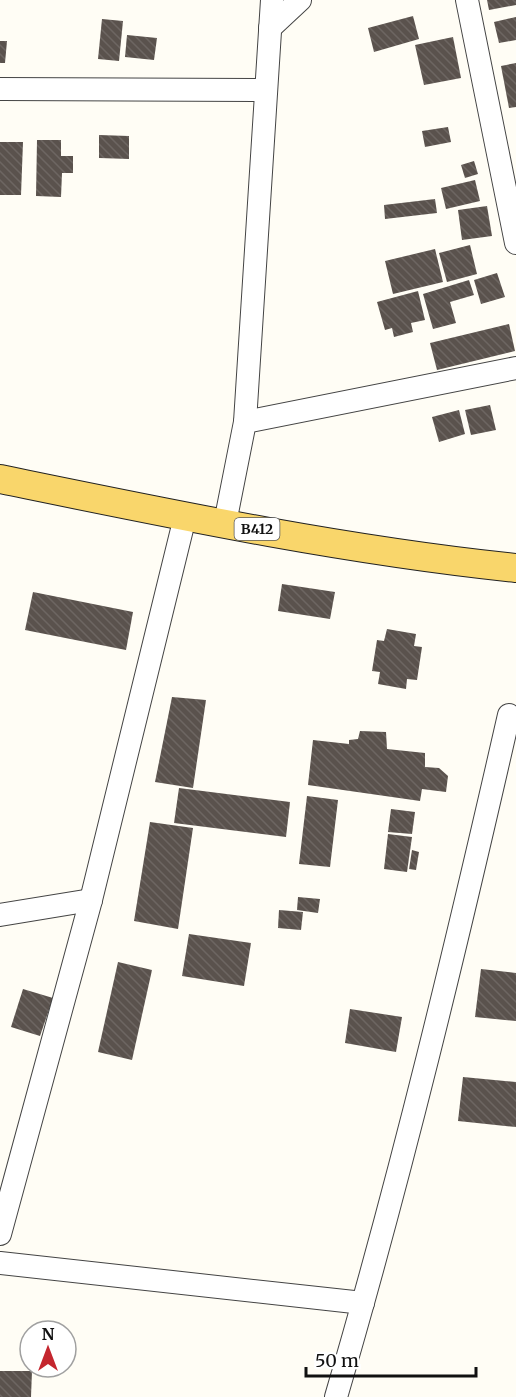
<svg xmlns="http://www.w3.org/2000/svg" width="516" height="1397" font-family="Merriweather,serif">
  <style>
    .building { fill: url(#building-back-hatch) }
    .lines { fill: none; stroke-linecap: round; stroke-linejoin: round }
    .minor-casing { stroke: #444; stroke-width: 24 }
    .major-casing { stroke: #222; stroke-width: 30 }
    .minor { stroke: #fff; stroke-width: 22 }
    .major { stroke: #f9d66b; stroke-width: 28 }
    .labels { text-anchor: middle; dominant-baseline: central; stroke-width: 6; stroke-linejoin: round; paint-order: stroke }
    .shield { fill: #fff; stroke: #585858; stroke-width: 1.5 }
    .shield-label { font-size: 14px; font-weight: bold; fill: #111 }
  </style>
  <defs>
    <pattern id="building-back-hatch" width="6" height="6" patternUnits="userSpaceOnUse" patternTransform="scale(1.5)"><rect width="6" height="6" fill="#5a524d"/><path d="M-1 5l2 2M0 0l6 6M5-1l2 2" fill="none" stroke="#6d6662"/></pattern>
  </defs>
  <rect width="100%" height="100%" fill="#fffdf5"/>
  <g class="building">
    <path d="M487,0H516V5L489,10Z"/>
    <path d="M413,16L419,39L374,52L368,28Z"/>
    <path d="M516,17V40L499,43L494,22Z"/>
    <path d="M102,19L123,21L119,61L98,59Z"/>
    <path d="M127,35L157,38L154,60L125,57Z"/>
    <path d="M453,37L461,78L424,85L415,45Z"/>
    <path d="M0,41H7L5,63H0Z"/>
    <path d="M516,63V107L509,108L501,66Z"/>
    <path d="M448,127L451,142L425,147L422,131Z"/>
    <path d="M99,135L129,136V159L99,158Z"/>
    <path d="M37,140H61V156H73V173H62L61,197L36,196Z"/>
    <path d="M0,142H23L21,195H0Z"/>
    <path d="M474,161L478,174L465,178L461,165Z"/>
    <path d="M475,180L480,201L446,209L441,188Z"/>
    <path d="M435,199L437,213L385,219L384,205Z"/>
    <path d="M487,206L492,236L462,240L458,210Z"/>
    <path d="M470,245L477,274L447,282L439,253Z"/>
    <path d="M435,249L443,282L393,294L385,261Z"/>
    <path d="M497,273L505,297L481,304L474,280Z"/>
    <path d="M469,280L474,295L450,302L456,323L433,329L423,294Z"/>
    <path d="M418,291L425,320L411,323L413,332L394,337L392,328L385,330L377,302Z"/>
    <path d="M509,324L515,351L437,370L430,343Z"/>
    <path d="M490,405L496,430L471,435L465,410Z"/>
    <path d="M459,410L465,434L439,442L432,417Z"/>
    <path d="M282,584L335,592L330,619L278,611Z"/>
    <path d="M33,592L133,612L126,650L25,630Z"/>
    <path d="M387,629L416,634L414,646L422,647L417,680L407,679L406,689L378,684L380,672L372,671L377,640L384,641Z"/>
    <path d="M172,697L206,700L193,788L155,782Z"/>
    <path d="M360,731L386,732L387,749L425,753V767L439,768L448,776L446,792L422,789L420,801L308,785L313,740L349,744V740L358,739Z"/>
    <path d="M179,788L290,802L286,837L174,823Z"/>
    <path d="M307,796L338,800L330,867L299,864Z"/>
    <path d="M391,809L415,812L412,834L388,832Z"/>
    <path d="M150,822L193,828L178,929L134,921Z"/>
    <path d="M388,834L412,837L407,872L384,869Z"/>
    <path d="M412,850L419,852L416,870L409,869Z"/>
    <path d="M298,897L320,899L318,913L297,910Z"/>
    <path d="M279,910L303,912L301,930L278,928Z"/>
    <path d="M189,934L251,943L244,986L182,976Z"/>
    <path d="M118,962L152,970L132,1060L98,1052Z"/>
    <path d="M481,969L516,973V1021L475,1017Z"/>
    <path d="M23,989L53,998L40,1036L11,1027Z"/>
    <path d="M350,1009L402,1017L396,1052L345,1043Z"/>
    <path d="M463,1077L516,1082V1127L458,1121Z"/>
    <path d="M0,1371H32L31,1397H0Z"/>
  </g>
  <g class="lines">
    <g class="minor-casing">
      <g id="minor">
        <path d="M467,0L516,243"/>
        <path d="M270,28L300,0"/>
        <path d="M0,89L266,90"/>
        <path d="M245,422L516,368"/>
        <path d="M225,523L245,422L272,0"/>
        <path d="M0,915L91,900"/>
        <path d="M0,1234L91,900L185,517"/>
        <path d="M0,1263L363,1303"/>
        <path d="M336,1397C402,1172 457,943 509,715"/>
      </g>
    </g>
    <g class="major-casing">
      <path id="major" d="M0,479C171,514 342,550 516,568"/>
    </g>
    <use href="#minor" class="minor"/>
    <use href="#major" class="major"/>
  </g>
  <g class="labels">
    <rect class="shield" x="234.5" y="518" width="45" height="22" rx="4.5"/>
    <g class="shield-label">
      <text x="257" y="529">B412</text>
    </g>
  </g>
  <g transform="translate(48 1349)"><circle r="28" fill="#ffffff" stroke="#a0a0a0" stroke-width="1.5"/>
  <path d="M0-4.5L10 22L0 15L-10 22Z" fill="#c4262e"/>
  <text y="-9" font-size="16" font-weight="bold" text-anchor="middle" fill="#111111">N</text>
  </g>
  <path d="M306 1367v9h170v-9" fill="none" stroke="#111111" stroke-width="3"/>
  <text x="315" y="1367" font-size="18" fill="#111111" stroke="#ffffff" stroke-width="4.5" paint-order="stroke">50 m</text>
</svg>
